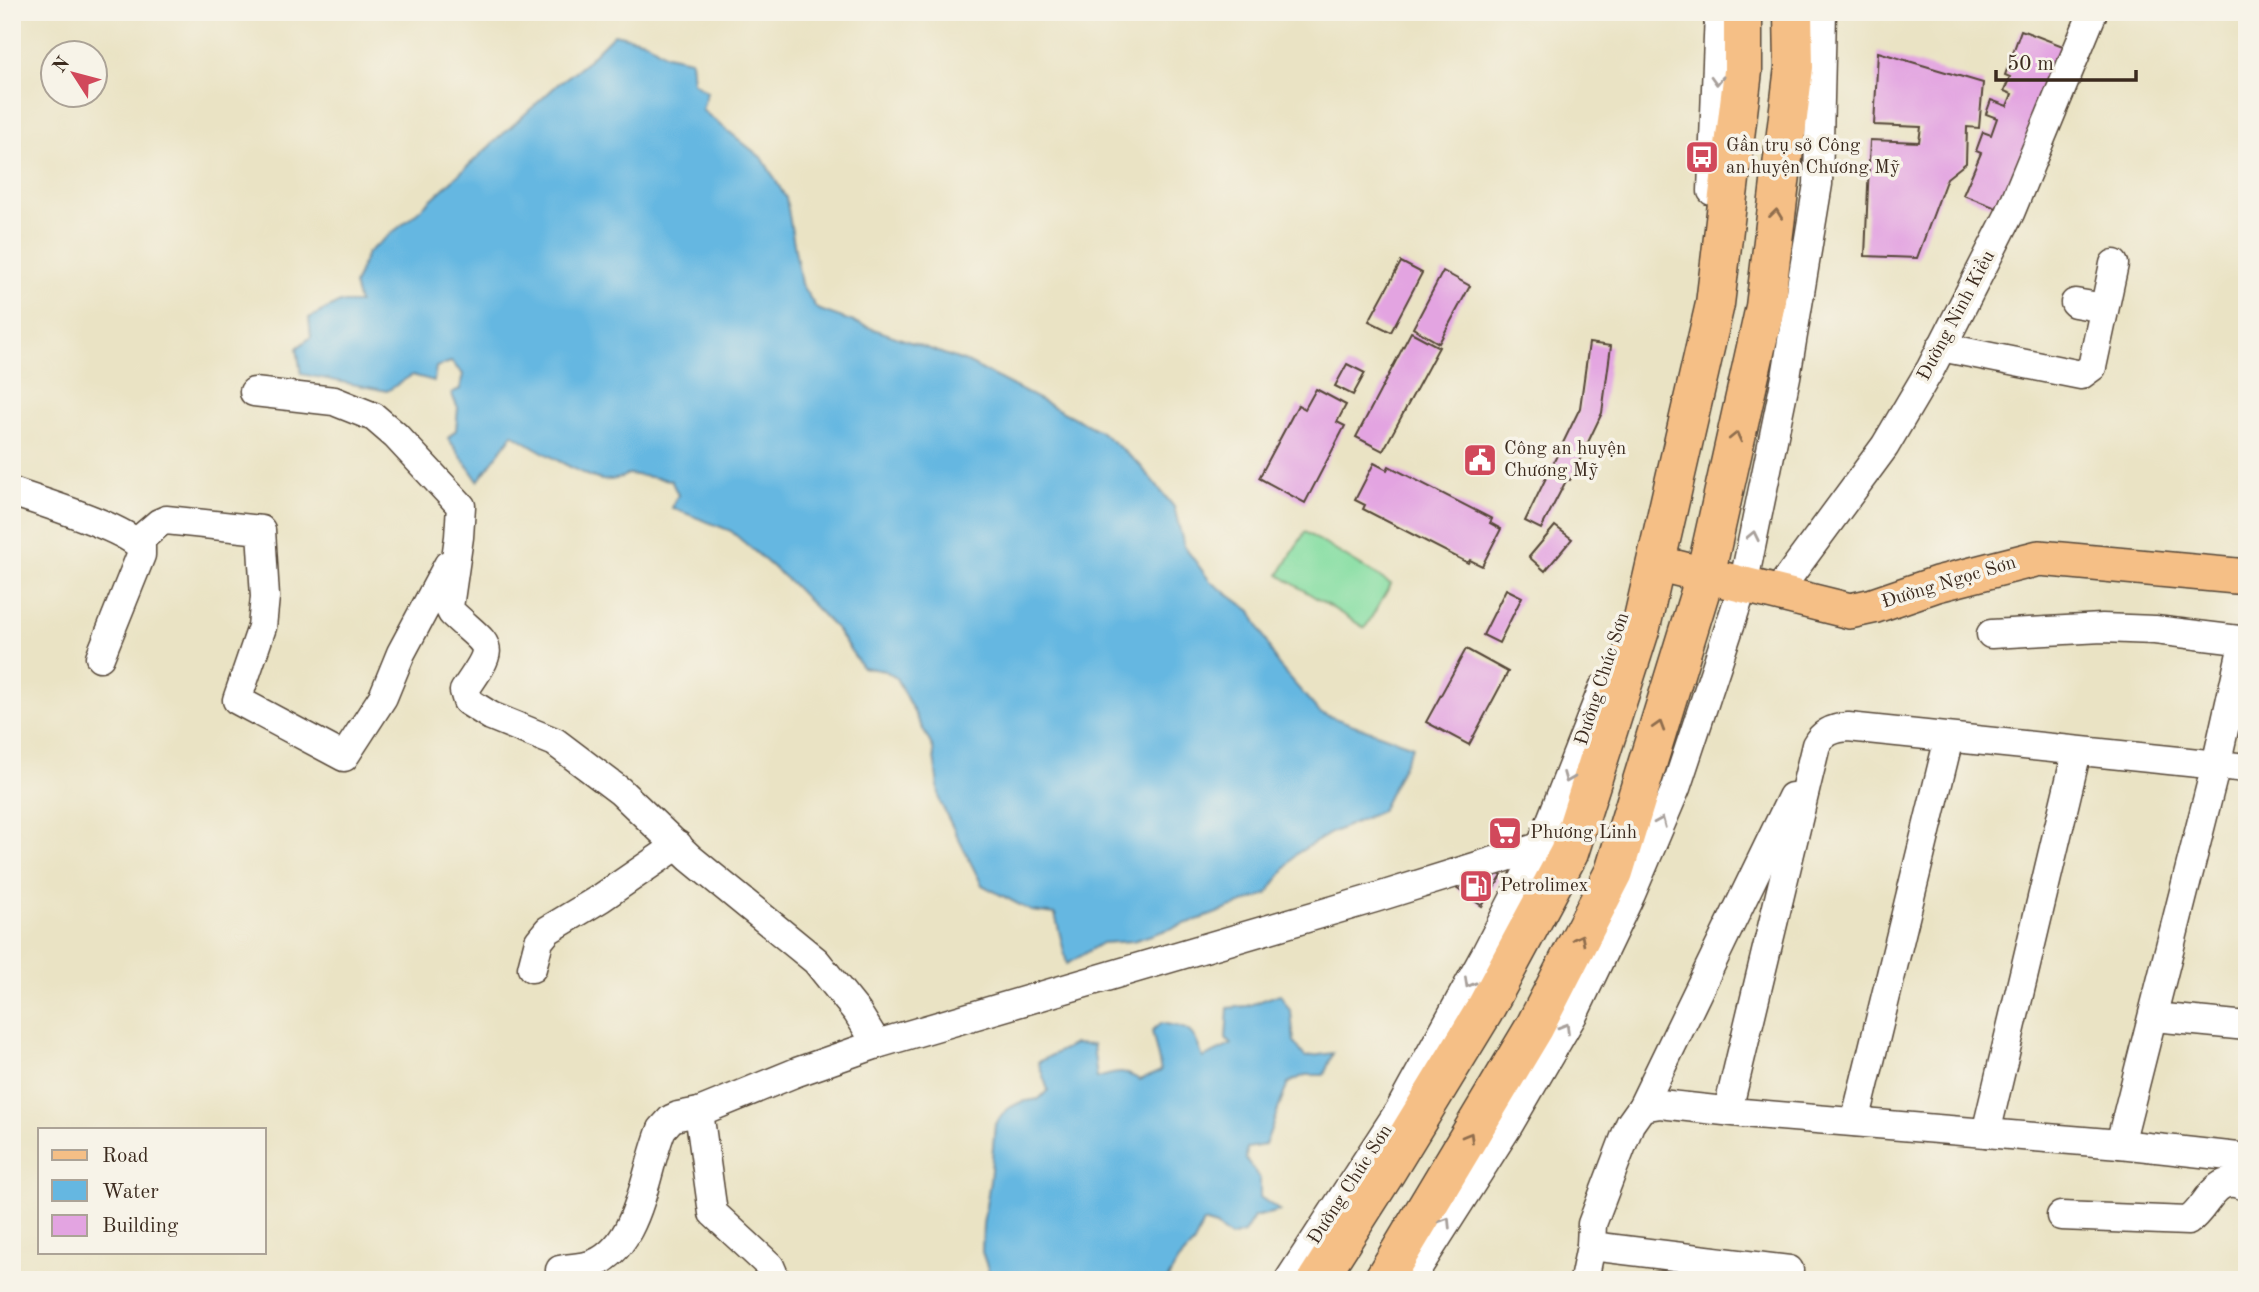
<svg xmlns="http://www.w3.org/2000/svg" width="2259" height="1292" font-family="'Old Standard TT',serif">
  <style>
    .green { fill: #86dea3; stroke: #608460; stroke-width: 2 }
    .water { fill: #65b7e1; stroke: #507080; stroke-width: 2 }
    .building { fill: #e3a4e1 }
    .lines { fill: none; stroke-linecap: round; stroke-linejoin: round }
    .minor-casing { stroke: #554637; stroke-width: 31 }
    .major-casing { stroke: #554637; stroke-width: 38 }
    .highway-casing { stroke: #554637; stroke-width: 41 }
    .minor { stroke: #fff; stroke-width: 28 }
    .major { stroke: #f5bf86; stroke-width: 35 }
    .highway { stroke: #f5bf86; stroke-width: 38 }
    .oneway { stroke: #a79f9a }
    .oneway2 { stroke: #8f6d4d }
    .labels { text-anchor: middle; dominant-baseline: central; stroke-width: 7; stroke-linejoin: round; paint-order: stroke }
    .poi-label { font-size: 19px; fill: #3b2a1e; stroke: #f7f3e8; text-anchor: start }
    .street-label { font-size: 19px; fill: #3b2a1e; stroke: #f7f3e8 }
  </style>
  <rect width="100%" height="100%" fill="#f7f3e8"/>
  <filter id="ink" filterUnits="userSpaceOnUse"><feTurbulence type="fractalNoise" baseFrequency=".0143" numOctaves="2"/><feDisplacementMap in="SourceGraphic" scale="14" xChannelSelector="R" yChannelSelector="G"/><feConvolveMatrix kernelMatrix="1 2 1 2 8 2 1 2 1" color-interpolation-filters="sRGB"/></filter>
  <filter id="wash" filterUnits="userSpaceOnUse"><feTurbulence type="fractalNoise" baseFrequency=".00686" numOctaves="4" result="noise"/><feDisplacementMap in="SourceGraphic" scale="28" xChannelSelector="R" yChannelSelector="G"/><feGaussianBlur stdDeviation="1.57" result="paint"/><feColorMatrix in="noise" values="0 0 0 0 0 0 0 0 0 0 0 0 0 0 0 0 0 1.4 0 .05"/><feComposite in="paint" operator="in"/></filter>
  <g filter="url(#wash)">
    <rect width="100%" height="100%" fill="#eae3c4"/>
    <path class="green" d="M1305,532L1391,584L1365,628L1279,575Z"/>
    <g class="water">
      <path d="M614,34L645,41L666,55L691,60L693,82L707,92L702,110L763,159L786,198L801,284L817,309L969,363L1100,431L1139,464L1174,507L1184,546L1210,581L1251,611L1278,665L1320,713L1413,746L1381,811L1331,833L1296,854L1267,894L1209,916L1133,941L1102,943L1067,964L1055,914L1031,911L982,885L940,802L933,748L896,678L885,671L862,667L836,629L792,584L731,531L672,508L678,495L671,480L628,474C620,479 612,481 602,480C586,478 528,444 513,434L478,481L448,438L456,430L458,408L451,393L460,389L463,374L451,362L436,367L434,381L412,375L387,391L301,374L297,348L311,337L309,318L338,303H359L354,285L367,253L413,216L557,85L583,65Z"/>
      <path d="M1280,994L1291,1012L1294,1042L1305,1057L1333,1053L1324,1075H1305L1288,1083L1265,1145L1247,1148L1246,1159L1260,1179V1197L1280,1211L1254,1217L1244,1233L1230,1237L1216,1226L1203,1222L1194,1244L1178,1261L1167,1280H992L982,1252L983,1224L990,1181L995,1124L1007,1109L1021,1102L1039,1099L1048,1090L1038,1062L1074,1044L1093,1045L1097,1078C1116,1073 1122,1069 1140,1080L1161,1071L1152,1031L1161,1023C1193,1029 1192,1029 1203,1058L1231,1045L1226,1039L1228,1008L1247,1006Z"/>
    </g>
    <g id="blocks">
      <g class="building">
        <path d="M2021,30L2076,51L2009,213L1963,195L1981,153L1976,151L1983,132L1991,135L1997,118L1986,114L1991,100L2007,106L2012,94L2004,91L2010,77L2005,75Z"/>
        <path d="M1878,52L1983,83L1979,128L1967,127L1966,163L1947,178L1917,258L1865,256L1870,140L1919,142L1921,127L1874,125Z"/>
        <path d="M1401,262L1422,273L1391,332L1369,321Z"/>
        <path d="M1443,271L1470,286L1439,343L1413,328Z"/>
        <path d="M1411,332L1439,347L1383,451L1356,437Z"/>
        <path d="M1589,343L1611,346L1602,413L1570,480L1567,479L1541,529L1525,521L1580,408Z"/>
        <path d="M1347,364L1365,373L1353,395L1335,386Z"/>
        <path d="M1316,389L1346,405L1337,422L1345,426L1305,503L1259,478L1298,405L1305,409Z"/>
        <path d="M1374,463L1387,470L1389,466L1492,519L1490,523L1501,529L1482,566L1470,560L1468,563L1363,509L1365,505L1355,500Z"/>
        <path d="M1555,526L1572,539L1545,571L1529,557Z"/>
        <path d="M1506,589L1522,597L1499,643L1483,635Z"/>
        <path d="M1466,649L1508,672L1469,745L1426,722Z"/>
        <path d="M1490,867L1502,876L1482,906L1456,888L1466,874L1479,883Z"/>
      </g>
    </g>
  </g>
  <g filter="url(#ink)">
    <use href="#blocks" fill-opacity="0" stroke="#554637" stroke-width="2"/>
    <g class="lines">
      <g class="minor-casing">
        <g id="minor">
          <path d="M1712,191L1719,12"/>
          <path d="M2075,303L2104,308"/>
          <path d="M1941,347L2081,375L2092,367L2114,264"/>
          <path d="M254,392L334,401L374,417L396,436L461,506L459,537L449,607L452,613C491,650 498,642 464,691L467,701L491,716L555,742L620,791L690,858L816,961L857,1012L877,1044"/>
          <path d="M12,492C41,502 124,527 141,547V555L100,657"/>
          <path d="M137,542L159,523L166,520L261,530L265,597L262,627L237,700L344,757L383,697L401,653L448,565"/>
          <path d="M1776,594L1885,446L1931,368L2010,213L2093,12"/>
          <path d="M1991,634L2102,628L2155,630L2247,641"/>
          <path d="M532,968L539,941L548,930L601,898L678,845"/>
          <path d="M2154,1017L2247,1026"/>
          <path d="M1642,1107L1660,1104L1743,1113L2120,1144L2247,1158"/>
          <path d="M1728,1110L1816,745C1823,732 1834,728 1848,727L2247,768"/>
          <path d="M699,1112L713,1213L770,1266L776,1280"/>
          <path d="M1855,1122L1949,738"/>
          <path d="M1986,1133L2077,751"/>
          <path d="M2120,1144L2216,765L2244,640"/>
          <path d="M2061,1216L2188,1221C2209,1207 2214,1170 2247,1187"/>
          <path d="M1591,1246L1789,1270"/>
          <path d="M560,1270C569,1268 578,1268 587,1266C640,1252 644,1171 662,1129L671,1119L678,1116L699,1112L797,1072L877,1044L1375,898L1552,843"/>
          <path d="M1289,1280L1399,1111L1485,955L1541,846L1603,688"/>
          <path d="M1410,1280L1507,1128L1574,1013L1631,894L1676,788L1743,586L1786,377L1818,184L1822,12"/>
          <path d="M1584,1280L1591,1246L1592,1224L1630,1124L1642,1107L1792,797"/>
        </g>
      </g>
      <g class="major-casing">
        <path id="major" d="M1656,563L1850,611L1873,606L1937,584L2039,558L2247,577"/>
      </g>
      <g class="highway-casing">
        <g id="highway">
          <path d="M1317,1280L1386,1172L1484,1011L1569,853L1641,627L1715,304L1743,71V12"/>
          <path d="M1383,1280L1534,1028L1614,872L1705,576L1765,307L1794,67L1793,12"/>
        </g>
      </g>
      <use href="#minor" class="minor"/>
      <use href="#major" class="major"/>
      <use href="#highway" class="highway"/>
    </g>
    <defs><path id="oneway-chevron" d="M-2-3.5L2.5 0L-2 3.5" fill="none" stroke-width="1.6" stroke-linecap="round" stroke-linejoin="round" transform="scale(1.75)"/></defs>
    <g class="oneway">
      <use href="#oneway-chevron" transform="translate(1717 80) rotate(92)"/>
      <use href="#oneway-chevron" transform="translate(1753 536) rotate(-78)"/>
      <use href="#oneway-chevron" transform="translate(1568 778) rotate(112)"/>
      <use href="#oneway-chevron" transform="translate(1661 822) rotate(-67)"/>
      <use href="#oneway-chevron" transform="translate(1469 983) rotate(119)"/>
      <use href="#oneway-chevron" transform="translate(1565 1028) rotate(-59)"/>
      <use href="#oneway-chevron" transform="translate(1446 1222) rotate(-58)"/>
    </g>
    <g class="oneway2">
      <use href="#oneway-chevron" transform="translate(1776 214) rotate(-83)"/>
      <use href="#oneway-chevron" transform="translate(1736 437) rotate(-77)"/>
      <use href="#oneway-chevron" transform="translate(1659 726) rotate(-73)"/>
      <use href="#oneway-chevron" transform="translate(1580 939) rotate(-63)"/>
      <use href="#oneway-chevron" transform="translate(1469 1137) rotate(-60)"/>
    </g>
  </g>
  <defs>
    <g id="bus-square" transform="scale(1.75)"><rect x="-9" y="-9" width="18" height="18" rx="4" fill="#d1495b" stroke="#f7f3e8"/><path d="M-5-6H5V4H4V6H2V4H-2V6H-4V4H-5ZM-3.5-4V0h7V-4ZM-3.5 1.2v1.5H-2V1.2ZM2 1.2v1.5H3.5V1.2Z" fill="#fff"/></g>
    <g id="civic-square" transform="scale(1.75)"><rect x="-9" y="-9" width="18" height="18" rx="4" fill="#d1495b" stroke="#f7f3e8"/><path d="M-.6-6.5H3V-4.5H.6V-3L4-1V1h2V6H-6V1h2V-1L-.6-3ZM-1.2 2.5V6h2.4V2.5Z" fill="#fff"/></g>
    <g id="supermarket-square" transform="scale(1.75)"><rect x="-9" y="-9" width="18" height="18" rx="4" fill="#d1495b" stroke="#f7f3e8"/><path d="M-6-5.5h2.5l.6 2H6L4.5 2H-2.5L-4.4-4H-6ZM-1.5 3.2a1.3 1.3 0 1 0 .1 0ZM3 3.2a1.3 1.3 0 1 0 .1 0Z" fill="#fff"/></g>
    <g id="fuel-square" transform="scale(1.75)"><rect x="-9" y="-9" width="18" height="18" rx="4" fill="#d1495b" stroke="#f7f3e8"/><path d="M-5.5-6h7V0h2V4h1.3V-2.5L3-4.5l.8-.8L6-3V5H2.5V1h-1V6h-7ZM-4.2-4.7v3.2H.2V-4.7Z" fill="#fff"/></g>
  </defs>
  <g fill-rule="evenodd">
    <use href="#bus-square" x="1702" y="157"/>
    <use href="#civic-square" x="1480" y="460"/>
    <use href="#supermarket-square" x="1505" y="833"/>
    <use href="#fuel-square" x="1476" y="886"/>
  </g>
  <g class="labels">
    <g class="poi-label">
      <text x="1726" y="146">Gần trụ sở Công<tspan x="1726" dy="22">an huyện Chương Mỹ</tspan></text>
      <text x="1504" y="449">Công an huyện<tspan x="1504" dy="22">Chương Mỹ</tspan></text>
      <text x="1530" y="833">Phương Linh</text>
      <text x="1500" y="886">Petrolimex</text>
    </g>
    <g class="street-label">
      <text transform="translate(1957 316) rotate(-62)">Đường Ninh Kiều</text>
      <text transform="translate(1949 583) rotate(-17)">Đường Ngọc Sơn</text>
      <text transform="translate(1603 679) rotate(-72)">Đường Chúc Sơn</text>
      <text transform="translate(1351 1185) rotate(-57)">Đường Chúc Sơn</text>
    </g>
  </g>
  <rect width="2259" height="1292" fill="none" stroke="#f7f3e8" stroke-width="42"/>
  <rect x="38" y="1128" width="228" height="126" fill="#f7f3e8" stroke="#aca397" stroke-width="2"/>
  <rect x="52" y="1150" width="35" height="10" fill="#f5bf86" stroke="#aca397" stroke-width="2"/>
  <text x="102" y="1162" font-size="21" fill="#3b2a1e">Road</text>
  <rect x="52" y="1180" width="35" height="21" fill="#65b7e1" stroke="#aca397" stroke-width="2"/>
  <text x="102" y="1198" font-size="21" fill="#3b2a1e">Water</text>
  <rect x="52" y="1215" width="35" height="21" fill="#e3a4e1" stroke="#aca397" stroke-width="2"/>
  <text x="102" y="1232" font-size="21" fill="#3b2a1e">Building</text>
  <g transform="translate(74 74) rotate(306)"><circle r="33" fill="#f7f3e8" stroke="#aca397" stroke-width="2"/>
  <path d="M0-5L12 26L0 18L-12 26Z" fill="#d1495b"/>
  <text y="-10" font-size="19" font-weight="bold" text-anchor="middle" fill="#3b2a1e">N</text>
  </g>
  <path d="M1996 70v10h140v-10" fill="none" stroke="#3b2a1e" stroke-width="3.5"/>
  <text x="2007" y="70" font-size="21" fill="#3b2a1e" stroke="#f7f3e8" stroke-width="5" paint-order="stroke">50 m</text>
</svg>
